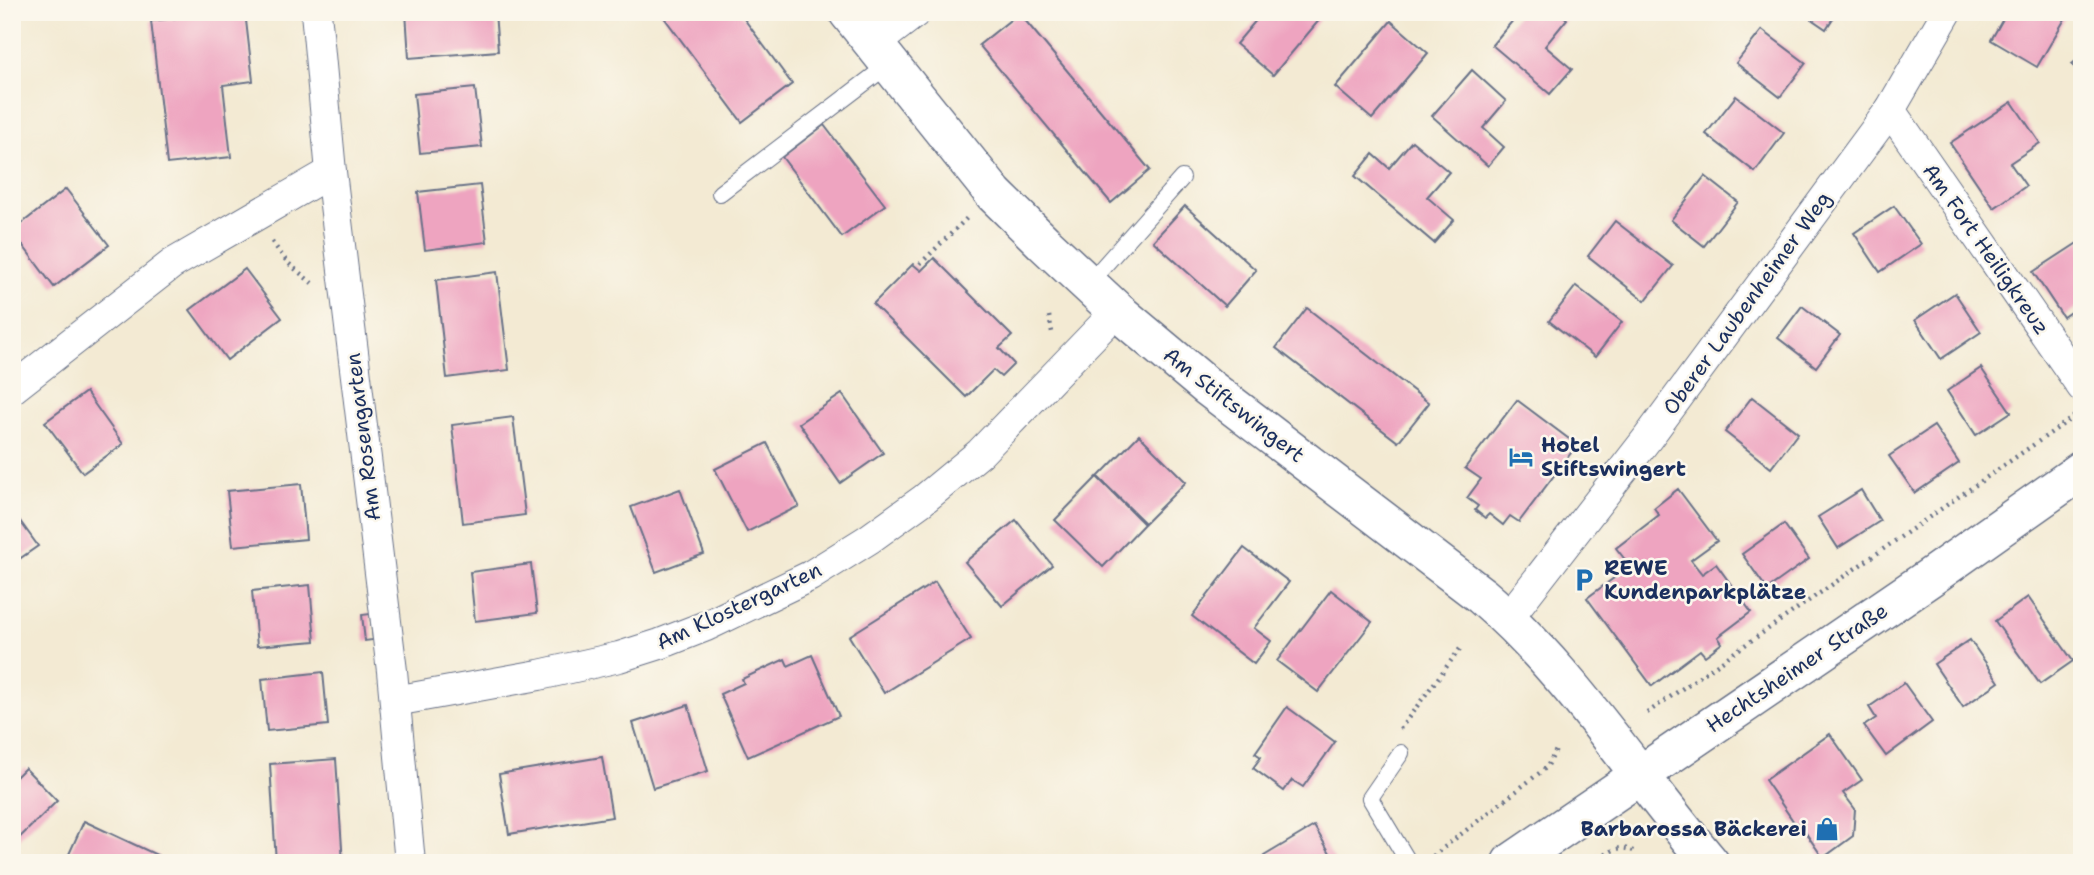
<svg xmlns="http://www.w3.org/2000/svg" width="2094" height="875" font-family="'Shantell Sans',sans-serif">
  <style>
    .building { fill: #eea4c0 }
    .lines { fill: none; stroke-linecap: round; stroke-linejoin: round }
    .lane-casing { stroke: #677087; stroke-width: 18 }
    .street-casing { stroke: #677087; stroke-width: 32 }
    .secondary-casing { stroke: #677087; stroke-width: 41 }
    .path { stroke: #677087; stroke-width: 4.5; stroke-dasharray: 2 5; stroke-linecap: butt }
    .lane { stroke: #fff; stroke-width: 16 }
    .street { stroke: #fff; stroke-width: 30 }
    .secondary { stroke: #fff; stroke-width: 38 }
    .labels { text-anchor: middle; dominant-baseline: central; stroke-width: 5; stroke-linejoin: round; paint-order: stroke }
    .street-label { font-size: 21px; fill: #1b2f5e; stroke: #fbf7ec }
    .poi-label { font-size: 21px; font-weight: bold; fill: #1b2f5e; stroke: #fbf7ec; text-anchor: start }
  </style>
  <rect width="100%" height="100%" fill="#fbf7ec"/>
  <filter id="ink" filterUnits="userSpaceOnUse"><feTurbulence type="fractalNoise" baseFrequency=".0143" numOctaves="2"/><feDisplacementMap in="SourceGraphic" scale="14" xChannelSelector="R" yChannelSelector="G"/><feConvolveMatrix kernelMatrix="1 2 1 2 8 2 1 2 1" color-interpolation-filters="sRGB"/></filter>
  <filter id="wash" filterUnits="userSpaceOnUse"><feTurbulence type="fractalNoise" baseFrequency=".00686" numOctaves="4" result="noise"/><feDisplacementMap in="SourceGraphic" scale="28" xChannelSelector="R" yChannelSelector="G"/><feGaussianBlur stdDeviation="1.57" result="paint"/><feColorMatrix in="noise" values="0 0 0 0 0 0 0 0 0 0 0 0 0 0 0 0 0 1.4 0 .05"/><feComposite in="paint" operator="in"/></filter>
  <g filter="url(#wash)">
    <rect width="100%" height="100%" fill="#f3ead3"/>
    <g id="blocks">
      <g class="building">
        <path d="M228,12H245L253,81L223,85L231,157L167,164L151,21Z"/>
        <path d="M406,12H495L498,51L409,58Z"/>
        <path d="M660,12H739L792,84L742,122Z"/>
        <path d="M1263,12H1326L1273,75L1236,44Z"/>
        <path d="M1520,12H1559L1567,19L1545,46L1572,69L1550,94L1492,45Z"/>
        <path d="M1801,12H1837L1826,29Z"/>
        <path d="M2007,12H2069L2037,67L1991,40Z"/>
        <path d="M1019,13L1150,170L1111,203L979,45Z"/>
        <path d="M1391,21L1428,53L1372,119L1335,87Z"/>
        <path d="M1762,30L1806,63L1780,97L1736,63Z"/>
        <path d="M2082,56V78L2072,64Z"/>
        <path d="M1472,70L1506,101L1483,128L1504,147L1488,166L1432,116Z"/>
        <path d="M475,88L482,147L420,153L414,94Z"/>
        <path d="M1736,96L1784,133L1755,172L1706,134Z"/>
        <path d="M2012,102L2040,143L2010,163L2026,186L1994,208L1950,143Z"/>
        <path d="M824,125L885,205L842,237L782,157Z"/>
        <path d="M1412,141L1449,172L1427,197L1454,220L1434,243L1355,176L1373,154L1389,168Z"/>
        <path d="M1705,176L1738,202L1704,246L1671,220Z"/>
        <path d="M480,185L487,242L425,250L418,192Z"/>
        <path d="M66,189L109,245L54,287L12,231Z"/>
        <path d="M1185,206L1256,270L1225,306L1153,241Z"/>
        <path d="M1894,206L1921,244L1880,272L1854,233Z"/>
        <path d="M1615,221L1673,266L1645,301L1588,256Z"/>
        <path d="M2082,240V304L2063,317L2033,272Z"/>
        <path d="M934,258L1012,336L999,348L1014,364L1001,377L993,370L966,397L873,304L913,264L921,271Z"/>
        <path d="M245,269L282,318L227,360L190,310Z"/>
        <path d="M497,272L509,370L447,378L436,280Z"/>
        <path d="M1576,286L1622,322L1595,357L1549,321Z"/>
        <path d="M1955,293L1981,332L1941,359L1915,320Z"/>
        <path d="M1802,306L1840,335L1816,367L1778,338Z"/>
        <path d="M1307,308L1429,403L1398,442L1276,348Z"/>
        <path d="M1981,368L2011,412L1976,435L1947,391Z"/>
        <path d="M86,392L123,444L83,473L45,422Z"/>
        <path d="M842,394L883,453L840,483L799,423Z"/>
        <path d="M1752,397L1798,433L1771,468L1725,432Z"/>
        <path d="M1517,400L1577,445L1519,522L1510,516L1503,525L1489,514L1485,518L1475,510L1478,506L1467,498L1481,479L1465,468Z"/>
        <path d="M513,417L525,515L463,523L452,425Z"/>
        <path d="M1934,426L1959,463L1915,493L1889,456Z"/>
        <path d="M1139,435L1186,482L1145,523L1098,477Z"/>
        <path d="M767,443L799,506L747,532L715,469Z"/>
        <path d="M1097,477L1144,524L1103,567L1055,520Z"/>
        <path d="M301,484L306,539L233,546L227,491Z"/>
        <path d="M680,489L704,554L656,572L631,507Z"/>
        <path d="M1678,489L1717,541L1691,560L1702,574L1716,564L1751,612L1718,637L1722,643L1709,653L1705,656L1700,650L1652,686L1587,598L1630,566L1616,548L1659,515L1654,508Z"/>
        <path d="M1861,490L1880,521L1838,548L1818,517Z"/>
        <path d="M12,510L38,546L12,564Z"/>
        <path d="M1016,520L1052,565L1002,606L965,562Z"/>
        <path d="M1784,524L1809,559L1767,589L1742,554Z"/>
        <path d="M1244,548L1289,582L1254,628L1271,641L1254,664L1192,616Z"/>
        <path d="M531,564L537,613L475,621L470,572Z"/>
        <path d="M935,582L971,639L884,693L849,636Z"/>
        <path d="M310,585L315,641L257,646L252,591Z"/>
        <path d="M1331,590L1372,622L1318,692L1277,661Z"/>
        <path d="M2028,597L2073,661L2040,684L1995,621Z"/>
        <path d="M370,614L373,640L365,641L362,615Z"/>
        <path d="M1970,640L1999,682L1963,707L1934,664Z"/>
        <path d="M812,655L839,716L748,757L720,694L744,683L742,679L785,659L788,666Z"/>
        <path d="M323,672L328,725L267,731L262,679Z"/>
        <path d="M1904,683L1932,722L1886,756L1864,726L1876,718L1869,707Z"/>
        <path d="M688,705L708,771L653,788L633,723Z"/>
        <path d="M1287,707L1335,742L1303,787L1292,780L1284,791L1253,768L1261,757L1255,753Z"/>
        <path d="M1830,734L1862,780L1843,793L1855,809L1853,836L1823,858L1799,823L1796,825L1765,780Z"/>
        <path d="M602,757L612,817L509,834L499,774Z"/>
        <path d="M336,759L343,863H276L270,764Z"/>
        <path d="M25,768L57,801L12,845V781Z"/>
        <path d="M84,821L159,856L156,863H65Z"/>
        <path d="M1314,826L1336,863H1268L1264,856Z"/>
      </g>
    </g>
  </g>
  <g filter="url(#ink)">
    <use href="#blocks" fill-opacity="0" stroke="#677087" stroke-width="2"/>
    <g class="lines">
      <g class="lane-casing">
        <g id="lane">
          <path d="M720,193L888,65"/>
          <path d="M1088,284L1182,178"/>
          <path d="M1401,753L1370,798L1409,863"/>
        </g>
      </g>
      <g class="street-casing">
        <g id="street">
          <path d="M316,12L331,172L392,671L410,863"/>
          <path d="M873,45L916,12"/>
          <path d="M1890,110L2082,387"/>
          <path d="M12,389L172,264L331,172"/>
          <path d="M1508,618L1647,439L1890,110L1947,12"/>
          <path d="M395,701L539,675L619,657L660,644L706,626L810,576L869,539L923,500L980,453L1117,311"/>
        </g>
      </g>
      <g class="secondary-casing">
        <g id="secondary">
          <path d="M848,12L994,194L1044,243L1117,311L1209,388L1482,596C1570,671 1635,775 1710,863"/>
          <path d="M1511,863L1932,576L2082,470"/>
        </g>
      </g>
      <g class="path">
        <path d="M272,242L288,263L312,283"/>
        <path d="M920,264L969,216"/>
        <path d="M1049,316L1052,332"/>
        <path d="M1647,713L2075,416"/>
        <path d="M1400,729L1462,646"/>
        <path d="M1433,856L1547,767L1556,750"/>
        <path d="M1594,863C1610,852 1618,842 1637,853"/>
      </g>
      <use href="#lane" class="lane"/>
      <use href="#street" class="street"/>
      <use href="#secondary" class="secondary"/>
    </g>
  </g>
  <defs>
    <g id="hotel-bare" transform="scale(1.89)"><path d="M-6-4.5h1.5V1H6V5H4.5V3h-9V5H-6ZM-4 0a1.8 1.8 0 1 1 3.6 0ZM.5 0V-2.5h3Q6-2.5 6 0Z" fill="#1f6fb2" stroke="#fbf7ec" stroke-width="2.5" paint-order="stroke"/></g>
    <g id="parking-bare" transform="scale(1.89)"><path d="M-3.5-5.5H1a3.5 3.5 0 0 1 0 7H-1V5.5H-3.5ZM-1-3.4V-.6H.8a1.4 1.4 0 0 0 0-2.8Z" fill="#1f6fb2" stroke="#fbf7ec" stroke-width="2.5" paint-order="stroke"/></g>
    <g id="shop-bare" transform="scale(1.89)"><path d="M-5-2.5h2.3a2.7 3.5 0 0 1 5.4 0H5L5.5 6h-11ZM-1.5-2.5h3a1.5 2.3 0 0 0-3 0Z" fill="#1f6fb2" stroke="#fbf7ec" stroke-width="2.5" paint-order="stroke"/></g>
  </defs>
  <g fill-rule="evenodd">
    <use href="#hotel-bare" x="1521" y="457"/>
    <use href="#parking-bare" x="1584" y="580"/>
    <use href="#shop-bare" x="1827" y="829"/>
  </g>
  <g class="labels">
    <g class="street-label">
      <text transform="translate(1986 249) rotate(55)">Am Fort Heiligkreuz</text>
      <text transform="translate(1747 303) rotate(-54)">Oberer Laubenheimer Weg</text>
      <text transform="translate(1234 405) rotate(38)">Am Stiftswingert</text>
      <text transform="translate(363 437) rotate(-97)">Am Rosengarten</text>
      <text transform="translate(739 606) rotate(-25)">Am Klostergarten</text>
      <text transform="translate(1797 668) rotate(-34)">Hechtsheimer Straße</text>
    </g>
    <g class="poi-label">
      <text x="1541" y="445">Hotel<tspan x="1541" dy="24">Stiftswingert</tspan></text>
      <text x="1604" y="568">REWE<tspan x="1604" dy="24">Kundenparkplätze</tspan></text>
      <text x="1807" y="829" text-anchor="end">Barbarossa Bäckerei</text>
    </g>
  </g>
  <rect width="2094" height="875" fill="none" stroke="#fbf7ec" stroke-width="42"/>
</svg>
